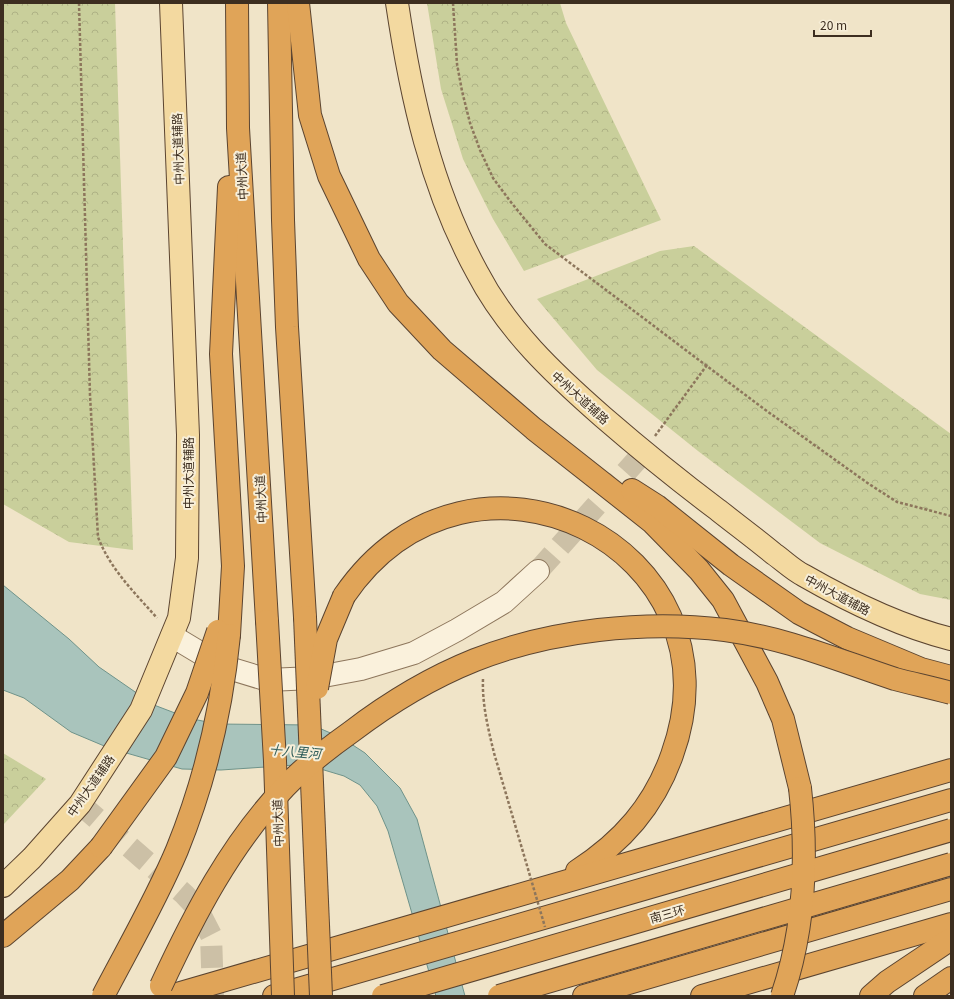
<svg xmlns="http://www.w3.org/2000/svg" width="954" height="999" font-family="Georgia,'Noto Sans SC',serif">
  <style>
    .park { fill: url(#park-crowns) }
    .water { fill: #a9c4bc; stroke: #6f938a }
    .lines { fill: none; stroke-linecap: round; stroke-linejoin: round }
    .minor-tunnel { stroke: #ccc0a6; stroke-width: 22; stroke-dasharray: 22 11; stroke-linecap: butt }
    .minor-casing { stroke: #8d765c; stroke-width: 24 }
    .major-casing { stroke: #5b4430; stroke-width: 24 }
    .highway-casing { stroke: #5b4430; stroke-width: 24 }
    .path { stroke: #8d765c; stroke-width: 2.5; stroke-dasharray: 3 2; stroke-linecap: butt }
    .minor { stroke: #faf1dc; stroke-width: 22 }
    .major { stroke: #f3d9a0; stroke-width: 22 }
    .highway { stroke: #e0a458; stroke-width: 22 }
    .highway-bridge-casing { stroke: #5b4430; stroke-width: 24; stroke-linecap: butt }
    .path-bridge { stroke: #8d765c; stroke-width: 2.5; stroke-dasharray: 3 2; stroke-linecap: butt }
    .highway-bridge { stroke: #e0a458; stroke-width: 22 }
    .labels { text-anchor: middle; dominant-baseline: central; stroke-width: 4; stroke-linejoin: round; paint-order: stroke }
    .street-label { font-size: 12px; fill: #3d2e20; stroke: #f7eed8 }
    .water-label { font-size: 13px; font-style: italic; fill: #2f5d5a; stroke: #f7eed8 }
  </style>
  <defs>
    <pattern id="park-crowns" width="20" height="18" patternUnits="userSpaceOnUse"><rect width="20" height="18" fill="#c9cf9b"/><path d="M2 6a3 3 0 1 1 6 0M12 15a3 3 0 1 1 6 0" fill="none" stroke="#aeb285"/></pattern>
  </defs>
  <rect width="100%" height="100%" fill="#f0e4c8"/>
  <g class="park">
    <path d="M3,3H115L133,550L69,542L3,504Z"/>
    <path d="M427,3H560L566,23L661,220L524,271L493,219L463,159L441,89Z"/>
    <path d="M694,246L951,434V600L920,594L820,543L698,451L597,370L537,299L660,251Z"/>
    <path d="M3,753L46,779L3,825Z"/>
  </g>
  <path class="water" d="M3,585L69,639L99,667L154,705L188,718L217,724L312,725L342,738L365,753L400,788L417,819L465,996H436L388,831L377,806L360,785L344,776L324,770L295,765L221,770L182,769L109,748L71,732L24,698L3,690Z"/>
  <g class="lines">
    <g class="minor-tunnel">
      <path d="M538,571L644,452"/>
      <path d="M80,804L184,894L197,908L211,935L213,996"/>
    </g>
    <g class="minor-casing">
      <path id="minor" d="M172,636L222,666L268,680L313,678L361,669L414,653L457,630L504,602L538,571"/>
    </g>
    <g class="major-casing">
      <g id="major">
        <path d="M397,3C411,97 431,188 477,272C507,330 554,374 603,417C640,449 678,480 718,510C737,525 756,539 774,554C784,561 793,570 803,575C850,602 899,626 951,639"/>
        <path d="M3,886L32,858L80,804L141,710L179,618L187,558L188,435L171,3"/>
      </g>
    </g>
    <g class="highway-casing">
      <g id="highway">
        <path d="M237,3L238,128L267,621"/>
        <path d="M279,3L283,220L287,327L305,617"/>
        <path d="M298,3L310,115L329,176L369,259L398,303L442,350L534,429L652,522L699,570L723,600L767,682L783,719L800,788"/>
        <path d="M632,490L657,506L731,565L799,613L847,638L921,669L951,677"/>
        <path d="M344,596C471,410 747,547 672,755C654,806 622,842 577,871"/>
        <path d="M229,635L233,566L221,354L229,187"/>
        <path d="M3,936L70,880L101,847"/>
        <path d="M170,996L951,770"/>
        <path d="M274,996L951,800"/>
        <path d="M584,996L951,889"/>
        <path d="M702,996L951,924"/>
        <path d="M871,996L887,982L951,939"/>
        <path d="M925,996L951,978"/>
      </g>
    </g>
    <g class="path">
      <path d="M79,3L90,395L98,537C110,569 135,593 157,618"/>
      <path d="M453,3L457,64L462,91L470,123L480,150L493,178L510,201L545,244L764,409L869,484L897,502L951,516"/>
      <path d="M655,436L707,365"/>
      <path d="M483,679C482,704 488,728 494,753"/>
    </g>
    <use href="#minor" class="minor"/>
    <use href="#major" class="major"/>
    <use href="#highway" class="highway"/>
    <g class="highway-bridge-casing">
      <g id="highway-bridge">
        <path d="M305,617L321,996"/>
        <path d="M267,621L275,761L283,996"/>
        <path d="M317,688L326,639L344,596"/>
        <path d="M101,847L166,757L197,693L218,631"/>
        <path d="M161,986C194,915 230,845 285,787C305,766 327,749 351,732C389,703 430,678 475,660C551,630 645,620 725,630C787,638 837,660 895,679C914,684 933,688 951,693"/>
        <path d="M103,996C128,948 156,900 177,850C205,781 222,708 229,635"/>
        <path d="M383,996L951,830"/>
        <path d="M499,996L951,864"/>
        <path d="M782,996C805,928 808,859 800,788"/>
      </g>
    </g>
    <path class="path-bridge" d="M494,753L545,927"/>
    <use href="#highway-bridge" class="highway-bridge"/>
  </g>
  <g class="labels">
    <g class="street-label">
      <text transform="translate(177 149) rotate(-92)">中州大道辅路</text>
      <text transform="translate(241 176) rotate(-93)">中州大道</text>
      <text transform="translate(581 397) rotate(42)">中州大道辅路</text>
      <text transform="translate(187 473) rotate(-90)">中州大道辅路</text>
      <text transform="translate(260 499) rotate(-93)">中州大道</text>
      <text transform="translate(838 594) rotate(28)">中州大道辅路</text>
      <text transform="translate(90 785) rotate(-55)">中州大道辅路</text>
      <text transform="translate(277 823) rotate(-92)">中州大道</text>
      <text transform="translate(667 913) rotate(-16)">南三环</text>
    </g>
    <g class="water-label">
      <text transform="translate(295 751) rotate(5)">十八里河</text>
    </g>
  </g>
  <rect width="954" height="999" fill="none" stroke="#3d2e20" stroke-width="8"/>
  <path d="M814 30v6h57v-6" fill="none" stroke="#3d2e20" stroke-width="2"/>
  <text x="820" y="30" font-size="12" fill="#3d2e20" stroke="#f7eed8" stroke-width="3" paint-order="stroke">20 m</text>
</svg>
